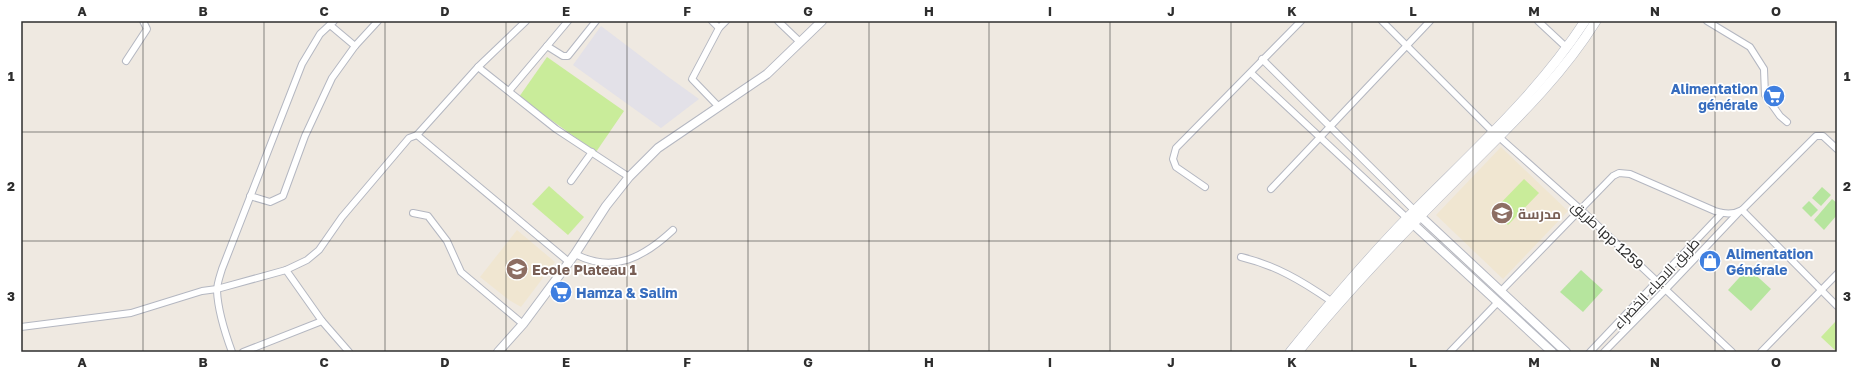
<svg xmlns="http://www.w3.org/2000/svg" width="1858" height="373" font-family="'Golos Text',Cairo,sans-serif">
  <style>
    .industrial { fill: #e3e1e8 }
    .education { fill: #f0e6d1 }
    .green { fill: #b6e59e }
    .pitch { fill: #c9ec9a }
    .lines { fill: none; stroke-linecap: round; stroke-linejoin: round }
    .minor-casing { stroke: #b4b7c1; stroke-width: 8 }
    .tertiary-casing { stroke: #b4b7c1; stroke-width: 10 }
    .secondary-casing { stroke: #b4b7c1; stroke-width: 10 }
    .minor { stroke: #fff; stroke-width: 6 }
    .tertiary { stroke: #fff; stroke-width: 8 }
    .secondary { stroke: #fff; stroke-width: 9 }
    .grid { fill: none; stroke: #2e2e2e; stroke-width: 1; stroke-opacity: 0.55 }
    .labels { text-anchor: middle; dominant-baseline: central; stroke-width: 3.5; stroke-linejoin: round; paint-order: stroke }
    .shop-label { font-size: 14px; font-weight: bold; fill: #366cbe; stroke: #fff; text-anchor: start }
    .education-label { font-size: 14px; font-weight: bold; fill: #785e54; stroke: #fff; text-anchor: start }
    .street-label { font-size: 14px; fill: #2e2e2e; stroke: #fff }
    .neatline { fill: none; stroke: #2e2e2e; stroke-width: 1.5 }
    .grid-label { font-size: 13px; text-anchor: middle; font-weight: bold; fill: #2e2e2e }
  </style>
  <rect width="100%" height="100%" fill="#efe9e1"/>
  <path class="industrial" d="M601,26L667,76L699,99L661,128L573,65Z"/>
  <g class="education">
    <path d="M1501,147L1568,211L1503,279L1436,215Z"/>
    <path d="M517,230L555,262L521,307L509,300L480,277Z"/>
  </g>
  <g class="green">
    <path d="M1822,187L1831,195L1821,206L1812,198Z"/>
    <path d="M1832,199L1837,203V215L1824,230L1814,220Z"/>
    <path d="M1809,201L1818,210L1811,217L1802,208Z"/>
    <path d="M1748,268L1771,289L1751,311L1728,290Z"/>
    <path d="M1581,270L1603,290L1583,312L1560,292Z"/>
  </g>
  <g class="pitch">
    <path d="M547,57L624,111L596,152L519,97Z"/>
    <path d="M1524,179L1539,193L1508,225L1493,211Z"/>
    <path d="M549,186L584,217L568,235L532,204Z"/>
    <path d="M1836,321L1837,322V352L1821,337Z"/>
  </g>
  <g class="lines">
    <g class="minor-casing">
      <g id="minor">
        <path d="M712,21L719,28"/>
        <path d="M778,21L800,42"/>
        <path d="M1382,21L1493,132"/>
        <path d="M1538,21L1567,48"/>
        <path d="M1707,21L1750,47L1764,69L1765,95L1780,116L1787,122"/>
        <path d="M330,25L355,46"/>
        <path d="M547,46L568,21"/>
        <path d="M1262,59L1416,212"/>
        <path d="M126,61L147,29L143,21"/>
        <path d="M478,67L556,129L629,177"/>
        <path d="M1251,73L1409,220"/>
        <path d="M509,91L547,46L563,56H568L596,21"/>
        <path d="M719,107L692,79L719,28L726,21"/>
        <path d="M417,135L478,67L526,21"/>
        <path d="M1499,137L1580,209L1732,352"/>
        <path d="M571,181L592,152"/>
        <path d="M1205,187L1176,167L1173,159L1176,148L1301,21"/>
        <path d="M1271,189L1430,21"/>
        <path d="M250,196L270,202L283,196L305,136L332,78L355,46L378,21"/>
        <path d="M1742,210L1837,306"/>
        <path d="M413,213L428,216L447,241L461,272L523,324"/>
        <path d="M575,254C614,274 644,257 673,230"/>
        <path d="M1241,257C1275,265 1302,281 1331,301"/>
        <path d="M286,270L322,321L349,352"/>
        <path d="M1502,290L1613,176L1619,173L1630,174L1715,211C1724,214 1733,215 1742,210L1816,136H1823L1837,149"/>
        <path d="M21,327L131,313L202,291L217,289L286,270L307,260L319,250L342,217L409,138L417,135L569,262"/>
        <path d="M232,352C225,333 218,312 217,291C217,283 220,276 222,269L302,64L320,34L334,21"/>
        <path d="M243,352L322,321"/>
        <path d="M1450,352L1498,302"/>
        <path d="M1590,352L1722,213"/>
        <path d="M1604,352L1666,289L1739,212"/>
        <path d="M1761,352L1837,274"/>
      </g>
    </g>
    <g class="tertiary-casing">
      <g id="tertiary">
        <path d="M1420,216L1566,352"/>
        <path d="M1412,223L1552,352"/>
        <path d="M498,352L523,324L575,254L606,206L629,177L658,148L767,74L822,21"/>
      </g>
    </g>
    <g class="secondary-casing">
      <g id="secondary">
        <path d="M1290,352C1328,305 1366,260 1408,217C1470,154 1536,96 1585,21"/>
        <path d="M1298,352C1347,291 1401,235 1456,180C1506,129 1558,82 1596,21"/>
      </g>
    </g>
    <use href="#minor" class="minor"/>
    <use href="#tertiary" class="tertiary"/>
    <use href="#secondary" class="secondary"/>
  </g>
  <path class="grid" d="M143,21V352M264,21V352M385,21V352M506,21V352M627,21V352M748,21V352M869,21V352M989,21V352M1110,21V352M1231,21V352M1352,21V352M1473,21V352M1594,21V352M1715,21V352M21,132H1837M21,241H1837"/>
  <defs>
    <g id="supermarket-disc" transform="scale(1.15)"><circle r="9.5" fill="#3f7fe0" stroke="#fff"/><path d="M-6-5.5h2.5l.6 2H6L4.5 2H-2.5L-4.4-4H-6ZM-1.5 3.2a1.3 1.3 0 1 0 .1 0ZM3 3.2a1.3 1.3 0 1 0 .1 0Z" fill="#fff"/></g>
    <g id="school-disc" transform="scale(1.15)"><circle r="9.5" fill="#8d6e63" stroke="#fff"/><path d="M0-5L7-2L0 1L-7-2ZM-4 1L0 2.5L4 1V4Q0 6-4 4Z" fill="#fff"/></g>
    <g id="shop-disc" transform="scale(1.15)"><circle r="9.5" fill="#3f7fe0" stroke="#fff"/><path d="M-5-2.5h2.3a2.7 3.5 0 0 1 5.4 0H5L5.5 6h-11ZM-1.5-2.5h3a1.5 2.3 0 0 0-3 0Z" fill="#fff"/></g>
  </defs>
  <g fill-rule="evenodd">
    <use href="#supermarket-disc" x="1774" y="96"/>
    <use href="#school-disc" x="1502" y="213"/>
    <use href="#shop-disc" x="1710" y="261"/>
    <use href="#school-disc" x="517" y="269"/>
    <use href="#supermarket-disc" x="561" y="292"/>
  </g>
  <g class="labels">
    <g class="shop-label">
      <text x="1758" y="88" text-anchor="end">Alimentation<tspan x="1758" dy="16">générale</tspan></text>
      <text x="1726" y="253">Alimentation<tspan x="1726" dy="16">Générale</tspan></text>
      <text x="576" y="292">Hamza &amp; Salim</text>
    </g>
    <g class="education-label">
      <text x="1518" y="213">مدرسة</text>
      <text x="532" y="269">Ecole Plateau 1</text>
    </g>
    <g class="street-label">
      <text transform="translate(1608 235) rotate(43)">طريق lpp 1259</text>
      <text transform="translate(1656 283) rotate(-47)">طريق الاحياء الخضراء</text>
    </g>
  </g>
  <rect width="1858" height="373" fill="none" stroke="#ffffff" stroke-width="44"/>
  <rect x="22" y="22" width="1814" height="329" class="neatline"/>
  <g class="grid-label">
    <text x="82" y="16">A</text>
    <text x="203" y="16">B</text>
    <text x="324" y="16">C</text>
    <text x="445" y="16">D</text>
    <text x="566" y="16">E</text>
    <text x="687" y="16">F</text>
    <text x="808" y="16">G</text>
    <text x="929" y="16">H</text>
    <text x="1050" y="16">I</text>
    <text x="1171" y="16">J</text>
    <text x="1292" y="16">K</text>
    <text x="1413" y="16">L</text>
    <text x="1534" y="16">M</text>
    <text x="1655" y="16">N</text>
    <text x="1776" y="16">O</text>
    <text x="11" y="81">1</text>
    <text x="1847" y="81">1</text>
    <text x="11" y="191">2</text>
    <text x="1847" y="191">2</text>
    <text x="11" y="301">3</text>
    <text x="1847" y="301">3</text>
    <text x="82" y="367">A</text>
    <text x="203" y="367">B</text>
    <text x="324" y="367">C</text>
    <text x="445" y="367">D</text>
    <text x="566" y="367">E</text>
    <text x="687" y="367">F</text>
    <text x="808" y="367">G</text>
    <text x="929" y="367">H</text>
    <text x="1050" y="367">I</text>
    <text x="1171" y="367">J</text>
    <text x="1292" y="367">K</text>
    <text x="1413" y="367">L</text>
    <text x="1534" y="367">M</text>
    <text x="1655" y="367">N</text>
    <text x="1776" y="367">O</text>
  </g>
</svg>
